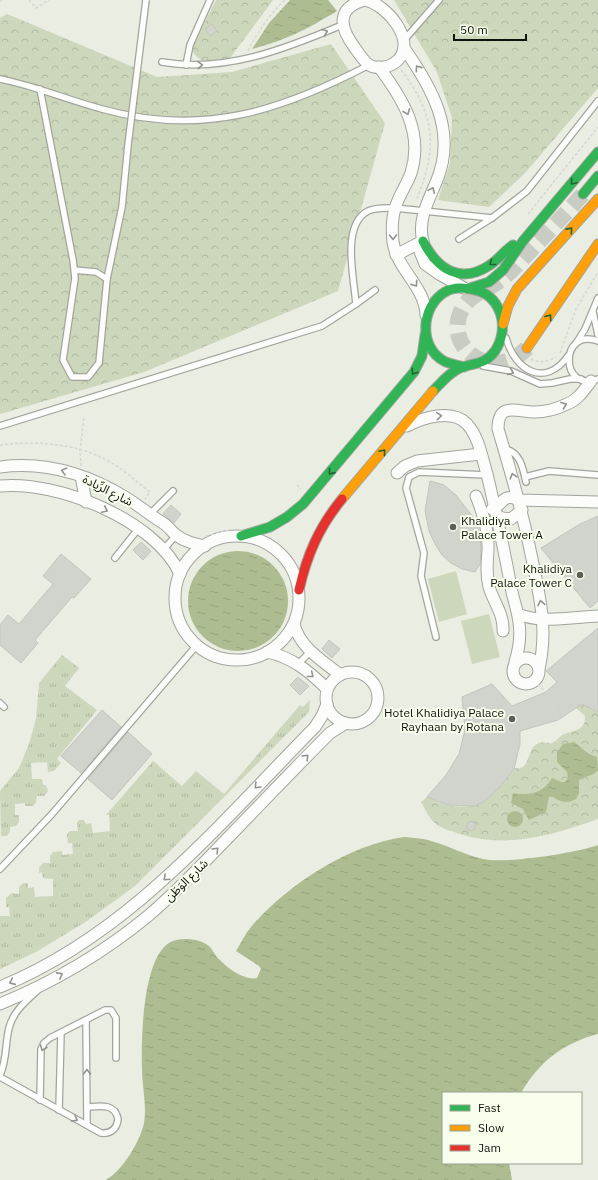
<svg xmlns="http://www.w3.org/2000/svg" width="598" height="1180" font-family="'IBM Plex Sans','Noto Sans Arabic',sans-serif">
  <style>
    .grass { fill: url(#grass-tufts) }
    .park { fill: url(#park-crowns) }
    .pitch { fill: #cdd7bb }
    .water { fill: url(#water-ripples) }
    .building { fill: #d1d4cc; stroke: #c2c5be }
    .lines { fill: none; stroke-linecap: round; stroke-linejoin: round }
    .secondary-tunnel { stroke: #c8ccc2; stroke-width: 16; stroke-dasharray: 16 8; stroke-linecap: butt }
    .lane-casing { stroke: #a2a59d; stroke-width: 8 }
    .street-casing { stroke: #a2a59d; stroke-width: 13 }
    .fast-casing { stroke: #a2a59d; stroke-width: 11 }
    .slow-casing { stroke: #a2a59d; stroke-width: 11 }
    .jam-casing { stroke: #a2a59d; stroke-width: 11 }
    .path { stroke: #d5d7d4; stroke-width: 1.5; stroke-dasharray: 3 2; stroke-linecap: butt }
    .lane { stroke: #fcfcfb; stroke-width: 5.5 }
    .street { stroke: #fcfcfb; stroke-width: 11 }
    .fast { stroke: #30b455; stroke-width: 9 }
    .slow { stroke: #ff9f0a; stroke-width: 9 }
    .jam { stroke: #e5322d; stroke-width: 9 }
    .lane-bridge-casing { stroke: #a2a59d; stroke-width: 8; stroke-linecap: butt }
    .lane-bridge { stroke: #fcfcfb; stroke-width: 5.5 }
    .oneway { stroke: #92938f }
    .oneway2 { stroke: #206430 }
    .poi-dot { fill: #5c5f57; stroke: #f7feec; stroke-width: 1.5 }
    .labels { text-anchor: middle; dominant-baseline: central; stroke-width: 4; stroke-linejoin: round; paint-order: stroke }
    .street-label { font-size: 12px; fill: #10130c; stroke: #f7feec }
    .poi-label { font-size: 12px; fill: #10130c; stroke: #f7feec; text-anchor: end }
  </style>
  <defs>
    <pattern id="grass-tufts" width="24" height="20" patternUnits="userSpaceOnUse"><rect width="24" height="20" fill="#cdd7bb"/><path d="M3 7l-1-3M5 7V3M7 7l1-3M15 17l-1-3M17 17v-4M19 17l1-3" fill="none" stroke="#afb8a0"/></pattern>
    <pattern id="park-crowns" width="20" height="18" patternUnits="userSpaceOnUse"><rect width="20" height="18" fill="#cdd7bb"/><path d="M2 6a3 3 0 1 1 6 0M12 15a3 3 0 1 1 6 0" fill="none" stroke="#afb8a0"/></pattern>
    <pattern id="water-ripples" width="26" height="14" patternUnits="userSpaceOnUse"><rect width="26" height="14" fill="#aebd91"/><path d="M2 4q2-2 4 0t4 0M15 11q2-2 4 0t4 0" fill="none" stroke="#95a27c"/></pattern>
  </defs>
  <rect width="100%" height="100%" fill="#e9ede2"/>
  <g class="grass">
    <path d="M62,655L79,668L65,686L97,710L57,759L61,763L54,771L48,772L47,762L31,763L32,779H42L43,785H46L48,791L44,796H37L36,802L33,806H25V803L15,804V815H19V822L16,826L10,827V832L7,836H1L0,791L19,768L29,744L36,719L39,683Z"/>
    <path d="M310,700L309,712L135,886L87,921L36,952L0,969V916H10L9,907H6V898L12,893L19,894V887L23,883H28V888L34,887L35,897L53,896V879L43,878L42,872L39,873V868L43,863H50V856L53,852L62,851V855L73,854L72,843H68L67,834L70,831H78L77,823L79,820H84L86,824L91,823L93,833L110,831L109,815H106L153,761L182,786L196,771L224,794L300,705L303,707Z"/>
  </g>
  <g class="park">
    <path d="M216,0H273L230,58C212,60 201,67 191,49Z"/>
    <path d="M394,0H598V88L525,173L489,207L438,200L450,163L452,118L437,72Z"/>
    <path d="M7,14L157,77L232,72L331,44L385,123L338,291L144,372L0,414V18Z"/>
    <path d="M580,703L598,712V819C553,835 507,849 460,834C452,831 441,829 435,823C429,818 425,809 421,802L427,797C468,818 490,803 515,768C532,771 525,748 539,743C543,741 548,744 552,743C557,741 560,735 565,734C575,730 586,730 585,716L576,708Z"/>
  </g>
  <g class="pitch">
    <path d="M456,571L467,614L439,622L428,579Z"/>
    <path d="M489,614L500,657L472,664L461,621Z"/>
  </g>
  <g class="water">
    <path d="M290,0H328L337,11C306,30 286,40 252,49L269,23Z"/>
    <circle cx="238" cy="601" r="50"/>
    <path d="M574,742L589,754L597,757L598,770C593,777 585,775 579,780V793L576,799C567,804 560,802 553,797H549L546,812L529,820L523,809L511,803L513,793C530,796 543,793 552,778L561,782H565L568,778L567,772L557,762V752L563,744Z"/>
    <circle cx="515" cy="819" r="8"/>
    <path d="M404,837C413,838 423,838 431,841C449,846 465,855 483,859C505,864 576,853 598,845V1034C563,1043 539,1062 521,1093H443V1163H509L512,1180H106C122,1171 140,1142 144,1123C147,1106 142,1086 142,1069C141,1041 142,952 173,941C183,937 201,939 209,946C213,950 215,956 220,960C227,968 245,981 257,978L261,969L259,966L236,951C241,943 245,934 251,927C287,885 348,845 404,837Z"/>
  </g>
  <g class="building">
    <path d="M212,24L217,31L210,36L205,29Z"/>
    <path d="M430,481L444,485L456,495L476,521L480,534L481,550L480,564L475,572L462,569L451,563L442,555L435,544L429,531L425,511Z"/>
    <path d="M171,505L181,514L174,523L163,514Z"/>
    <path d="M598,516V601L590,608L541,548L580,524Z"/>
    <path d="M141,542L151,551L143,560L133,550Z"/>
    <path d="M61,554L91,579L74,598L72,597L35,640L38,643L21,663L0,645V625L8,615L19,624L53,584L43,576Z"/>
    <path d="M598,628V712L582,704L558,720L520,731V744L514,769L500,787L485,801L475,806L448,805L427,797L446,775L459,754L465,730L462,697L492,684L512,706L546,692L557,682L546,671Z"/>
    <path d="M329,640L340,649L332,658L322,649Z"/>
    <path d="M298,677L309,686L300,695L290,685Z"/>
    <path d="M102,710L121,727L81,773L61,756Z"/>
    <path d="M128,732L152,754L112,800L88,779Z"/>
    <circle cx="471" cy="826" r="4.5"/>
  </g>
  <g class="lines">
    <path class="secondary-tunnel" d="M527,348C494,384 442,349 462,309C470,294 486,290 498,282C512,272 522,259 533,248C550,230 567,212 583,194"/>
    <g class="lane-casing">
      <g id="lane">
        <path d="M405,39L439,0"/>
        <path d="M162,62C225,73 285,49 342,25"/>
        <path d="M186,65L190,45L210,0"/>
        <path d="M0,79C35,86 68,100 102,109C202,137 281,111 369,65"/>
        <path d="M40,89L73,260L75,278L63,360L72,377H88L99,363L107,279L96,272L74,270"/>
        <path d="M459,239L492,218L527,191L598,101"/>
        <path d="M107,279L122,207L128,145"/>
        <path d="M356,304L375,290"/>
        <path d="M593,312L598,335"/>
        <path d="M506,338C515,371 545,388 568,356"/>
        <path d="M598,341C559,327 560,394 598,379"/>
        <path d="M577,342L585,329L598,298"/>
        <path d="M483,366L511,371L540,384L552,383L570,379H581"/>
        <path d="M0,426L322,326L356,304C354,278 341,225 368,211C376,207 386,208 395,208L492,218"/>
        <path d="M505,449C520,452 523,468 526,482"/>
        <path d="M525,477L549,471L598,475"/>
        <path d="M150,514L173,491"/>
        <path d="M165,548L176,535"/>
        <path d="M115,558L139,528"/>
        <path d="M436,637L421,576L424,553L406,488L409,477L419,472L487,475"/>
        <path d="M298,664L311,651"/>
        <path d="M0,703L4,707"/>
        <path d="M0,869L52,814L197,645"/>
        <path d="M86,1020L87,1125"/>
        <path d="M0,1075C7,1060 5,1044 9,1028C13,1012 25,1002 37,991"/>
        <path d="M0,1077L101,1133C111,1134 117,1129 118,1119C115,1103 100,1106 87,1107"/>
        <path d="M40,1100L41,1049L44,1043L50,1038L105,1010H111L116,1018V1058"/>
        <path d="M59,1110L61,1033"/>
      </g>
    </g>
    <g class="street-casing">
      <g id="street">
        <path d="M365,0C386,4 417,40 398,60C391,67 378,70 369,65C364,61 359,54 355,48C340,28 335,8 365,0Z"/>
        <path d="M379,67C402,98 424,132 411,173C407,185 398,196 395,209C392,218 392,232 393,242C397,270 425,286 426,315"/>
        <path d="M417,244L425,264L439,274L464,288"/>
        <path d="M396,255L423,241C417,220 429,200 437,180C457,131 432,88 404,48"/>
        <path d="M407,426C422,418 452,408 467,424C479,437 482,458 487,474C496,512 504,549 511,587C513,599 518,611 519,623C521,636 519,649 515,662"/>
        <path d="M0,467C45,461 87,474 125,497C138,505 150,515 163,523C168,526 172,532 176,535C185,542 195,544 205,546"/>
        <path d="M397,473L405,466L417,461L481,454"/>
        <path d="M81,476L86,502"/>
        <path d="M0,486C56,480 156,520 180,574"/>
        <path d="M476,496C483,513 489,531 488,550C487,563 486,575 489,587C494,603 504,614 503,631"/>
        <path d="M492,509C503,505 503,492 519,500L598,502"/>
        <path d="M498,516L502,518L511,519L522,510"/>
        <circle cx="237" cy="598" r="62"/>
        <path d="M518,614C542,624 572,617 598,616"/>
        <path d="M294,624C300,648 322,660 340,675"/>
        <path d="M267,652C292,657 310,672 327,689"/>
        <circle cx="526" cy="671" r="13"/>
        <path d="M539,669C548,629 540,598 532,559C523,514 511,472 498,429C498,401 517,412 534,412C545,412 557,409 567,404C578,400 584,390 591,381"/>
        <circle cx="352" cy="698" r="26"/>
        <path d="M0,987C130,934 219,824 315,727L322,716L327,704"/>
        <path d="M0,1004C54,982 103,953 148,916C174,894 197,870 220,846C257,808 293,770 330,733L346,723"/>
      </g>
    </g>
    <g class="fast-casing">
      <g id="fast">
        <path d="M583,194L598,176"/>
        <path d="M423,241C437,269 460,285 490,265C498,260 504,251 513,245"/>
        <path d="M470,288L489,282L503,270L523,241L598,152"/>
        <path d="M433,391C441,383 448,374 458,369C473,362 484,366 495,351C503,339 505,323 499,310C495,300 486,292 475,290C465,288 455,286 445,292C421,306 418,347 444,361C449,364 458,365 464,367"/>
        <path d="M241,536L270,527L287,517L303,504L414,372L422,356L425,335"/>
      </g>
    </g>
    <g class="slow-casing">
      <g id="slow">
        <path d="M503,324L508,306L517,289L598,199"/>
        <path d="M527,348L598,244"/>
        <path d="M342,499L433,391"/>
      </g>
    </g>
    <g class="jam-casing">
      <path id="jam" d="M299,590C307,555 319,527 342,499"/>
    </g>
    <g class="path">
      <path d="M29,0L36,8L49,0"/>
      <path d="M0,2L2,0"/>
      <path d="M248,51C258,31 269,15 285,0"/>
      <path d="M401,70C435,114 438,147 417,198"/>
      <path d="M528,214L598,127"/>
      <path d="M560,353L576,309L598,272"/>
      <path d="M531,359C539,364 549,361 556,357"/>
      <path d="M0,445C41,440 87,444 121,469C131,476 140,485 150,492L145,499"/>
      <path d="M81,466L80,451L84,416"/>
      <path d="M297,485L301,489"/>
      <path d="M206,536L230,530"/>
      <path d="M534,681L546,692L558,720"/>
    </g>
    <use href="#lane" class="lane"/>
    <use href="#street" class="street"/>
    <use href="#fast" class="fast"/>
    <use href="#slow" class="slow"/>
    <use href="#jam" class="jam"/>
    <g class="lane-bridge-casing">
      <path id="lane-bridge" d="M128,145L146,0"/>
    </g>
    <use href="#lane-bridge" class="lane-bridge"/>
  </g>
  <defs><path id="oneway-chevron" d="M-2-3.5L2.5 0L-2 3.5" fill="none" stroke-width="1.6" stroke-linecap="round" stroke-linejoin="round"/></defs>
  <g class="oneway">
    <use href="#oneway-chevron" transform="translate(325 32) rotate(-23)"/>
    <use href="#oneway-chevron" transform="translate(200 65) rotate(-2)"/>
    <use href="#oneway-chevron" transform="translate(418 68) rotate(-125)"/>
    <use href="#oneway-chevron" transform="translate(407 112) rotate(68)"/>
    <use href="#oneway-chevron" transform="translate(432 190) rotate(-66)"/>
    <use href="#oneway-chevron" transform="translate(393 237) rotate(89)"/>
    <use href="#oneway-chevron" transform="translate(415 284) rotate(55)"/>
    <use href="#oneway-chevron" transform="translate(511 372) rotate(22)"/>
    <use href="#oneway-chevron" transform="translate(564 405) rotate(-21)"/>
    <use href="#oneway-chevron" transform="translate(439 416) rotate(-5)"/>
    <use href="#oneway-chevron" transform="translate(64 471) rotate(-165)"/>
    <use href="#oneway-chevron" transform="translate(513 476) rotate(-106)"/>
    <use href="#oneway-chevron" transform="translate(105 510) rotate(25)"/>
    <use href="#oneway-chevron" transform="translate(541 603) rotate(-101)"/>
    <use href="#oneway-chevron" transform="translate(311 675) rotate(39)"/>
    <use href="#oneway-chevron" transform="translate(306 757) rotate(-46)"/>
    <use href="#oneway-chevron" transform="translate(257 786) rotate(134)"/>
    <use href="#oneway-chevron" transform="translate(216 850) rotate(-46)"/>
    <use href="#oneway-chevron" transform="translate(166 878) rotate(137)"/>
    <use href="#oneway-chevron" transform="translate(60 975) rotate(-29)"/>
    <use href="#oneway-chevron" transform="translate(12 982) rotate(156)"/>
    <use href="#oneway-chevron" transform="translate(43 1048) rotate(111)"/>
    <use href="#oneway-chevron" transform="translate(87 1072) rotate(-91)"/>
    <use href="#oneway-chevron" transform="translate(75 1119) rotate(28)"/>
  </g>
  <g class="oneway2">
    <use href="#oneway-chevron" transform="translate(573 182) rotate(130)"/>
    <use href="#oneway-chevron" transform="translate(570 230) rotate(-48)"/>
    <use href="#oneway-chevron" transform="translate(492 263) rotate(142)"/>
    <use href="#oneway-chevron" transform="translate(549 317) rotate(-54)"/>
    <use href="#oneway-chevron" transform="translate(414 372) rotate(124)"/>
    <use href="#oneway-chevron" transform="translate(383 452) rotate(-50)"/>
    <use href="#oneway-chevron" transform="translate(331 472) rotate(129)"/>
  </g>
  <g class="poi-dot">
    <circle cx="453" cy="527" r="4"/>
    <circle cx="580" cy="575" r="4"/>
    <circle cx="512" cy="719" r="4"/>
  </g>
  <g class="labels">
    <g class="street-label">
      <text transform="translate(108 490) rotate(27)">شارع الرِّيادة</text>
      <text transform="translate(186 880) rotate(-44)">شارع الوَطَن</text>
    </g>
    <g class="poi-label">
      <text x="461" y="520" text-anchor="start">Khalidiya<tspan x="461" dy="14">Palace Tower A</tspan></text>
      <text x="572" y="568">Khalidiya<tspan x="572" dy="14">Palace Tower C</tspan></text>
      <text x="504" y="712">Hotel Khalidiya Palace<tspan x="504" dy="14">Rayhaan by Rotana</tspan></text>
    </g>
  </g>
  <rect x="442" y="1092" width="140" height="72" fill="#f7feec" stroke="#9ba092"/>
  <rect x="450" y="1105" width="20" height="6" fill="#30b455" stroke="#9ba092"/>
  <text x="478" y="1112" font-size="12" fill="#10130c">Fast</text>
  <rect x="450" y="1125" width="20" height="6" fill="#ff9f0a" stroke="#9ba092"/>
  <text x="478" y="1132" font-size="12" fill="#10130c">Slow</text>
  <rect x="450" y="1145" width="20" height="6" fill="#e5322d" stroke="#9ba092"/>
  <text x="478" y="1152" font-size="12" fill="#10130c">Jam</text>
  <path d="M454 34v6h72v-6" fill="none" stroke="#10130c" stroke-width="2"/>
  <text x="460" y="34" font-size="12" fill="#10130c" stroke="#f7feec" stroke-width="3" paint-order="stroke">50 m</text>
</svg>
